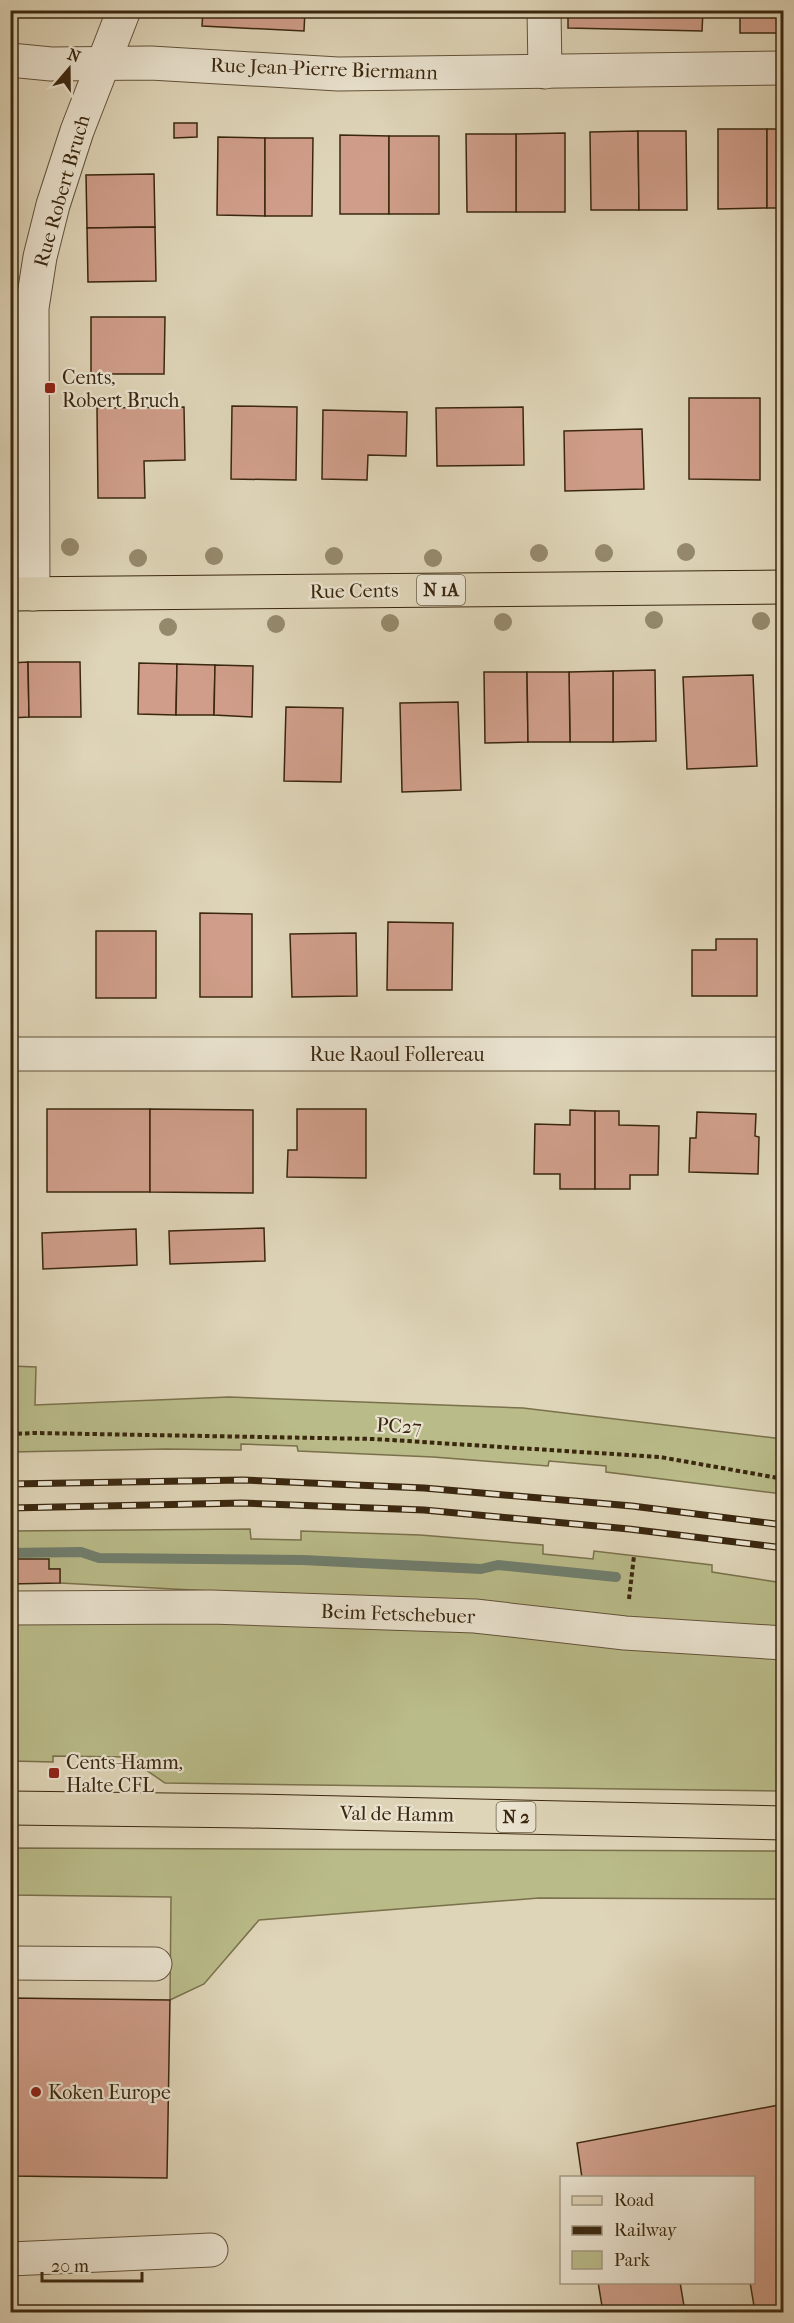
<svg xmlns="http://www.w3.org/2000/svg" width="794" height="2323" font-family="'IM FELL French Canon',serif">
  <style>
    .green { fill: #b9bb89; stroke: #7a714c; stroke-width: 1.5 }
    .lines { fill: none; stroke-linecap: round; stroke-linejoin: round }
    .stream { stroke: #6f7e6e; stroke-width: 10 }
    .building { fill: #cf9d89; stroke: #3a270f; stroke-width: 1.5 }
    .minor-casing { stroke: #635239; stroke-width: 35 }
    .major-casing { stroke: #3a270f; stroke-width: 35 }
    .path { stroke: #3a270f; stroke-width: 4; stroke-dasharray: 4.5 3; stroke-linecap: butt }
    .minor { stroke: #eae3d0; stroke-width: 33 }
    .major { stroke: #ded4b7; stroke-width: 33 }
    .rail-casing { stroke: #3a270f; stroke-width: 7 }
    .rail { stroke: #eae3d0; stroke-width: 4.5; stroke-dasharray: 14; stroke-linecap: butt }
    .tree { fill: #95896c }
    .poi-dot { fill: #8f2418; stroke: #eae3d0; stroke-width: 2 }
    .labels { text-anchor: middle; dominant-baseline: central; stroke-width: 4.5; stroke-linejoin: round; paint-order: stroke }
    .shield { fill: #eae3d0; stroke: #6f5f49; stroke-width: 1.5 }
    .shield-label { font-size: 18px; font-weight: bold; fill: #3a270f }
    .street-label { font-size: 20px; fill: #3a270f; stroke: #eae3d0 }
    .poi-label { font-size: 20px; fill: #3a270f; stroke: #eae3d0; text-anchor: start }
  </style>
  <rect width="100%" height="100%" fill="#ded4b7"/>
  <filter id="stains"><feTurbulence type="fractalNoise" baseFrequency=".00333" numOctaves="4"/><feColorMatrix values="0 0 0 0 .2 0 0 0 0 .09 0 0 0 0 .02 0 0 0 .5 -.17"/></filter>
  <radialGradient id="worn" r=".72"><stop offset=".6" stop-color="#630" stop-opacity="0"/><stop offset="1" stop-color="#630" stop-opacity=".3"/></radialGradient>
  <g class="green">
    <path d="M11,1366L36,1367L35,1405L229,1397L523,1408L783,1439V1494L606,1472V1466L549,1461L548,1466L433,1457L298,1451L297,1446L241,1444V1450L166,1449L11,1452Z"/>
    <path d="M250,1529L251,1539L301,1540V1531L420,1535L543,1545V1554L593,1559L594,1551L712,1565V1572L783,1583V1791L165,1783L127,1757L53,1756V1762L11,1761V1608L211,1591L60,1583V1569H49L11,1559V1531Z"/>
    <path d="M11,1848L783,1851V1899L539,1898L259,1920L204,1984L170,2000L171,1897L11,1895Z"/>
  </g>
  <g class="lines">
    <path class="stream" d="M10,1553L81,1552L99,1558L303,1560L481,1569L498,1565L616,1577"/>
  </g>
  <g class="building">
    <path d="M203,10H305L304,31L202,26Z"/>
    <path d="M568,10H703L702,31L568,28Z"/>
    <rect x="740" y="10" width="44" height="23"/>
    <path d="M174,123H197V137L174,138Z"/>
    <path d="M718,129H767V208L718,209Z"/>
    <rect x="767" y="129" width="17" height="79"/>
    <path d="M638,131L639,210H591L590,132Z"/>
    <path d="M638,131H686L687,210H639Z"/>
    <path d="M565,133V212H516V134Z"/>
    <path d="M466,134H516V212H467Z"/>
    <path d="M340,135L389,136V214H340Z"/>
    <rect x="389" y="136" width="50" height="78"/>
    <path d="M218,137L265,138V216L217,215Z"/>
    <path d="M265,138H313L312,216H265Z"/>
    <path d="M154,174L155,227L87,228L86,175Z"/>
    <path d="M155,227L156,281L88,282L87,228Z"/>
    <path d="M91,317H165L164,374H91Z"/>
    <path d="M689,398H760V480L689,479Z"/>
    <path d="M232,406L297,407L296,480L231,479Z"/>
    <path d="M184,407L185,460L144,461L145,498H98L97,408Z"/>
    <path d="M523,407L524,465L437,466L436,408Z"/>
    <path d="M323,410L407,412L406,456L368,455L367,480L322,479Z"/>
    <path d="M642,429L644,489L565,491L564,431Z"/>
    <path d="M28,662L29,717L10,718V663Z"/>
    <path d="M28,662H80L81,717H29Z"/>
    <path d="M139,663L177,664L176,715L138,714Z"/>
    <path d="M177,664L215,665L214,715H176Z"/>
    <path d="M215,665L253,666L252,717L214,715Z"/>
    <path d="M655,670L656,741L613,742V671Z"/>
    <path d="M613,671V742H570L569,672Z"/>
    <path d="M484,672H527L528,742L485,743Z"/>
    <path d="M527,672H569L570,742H528Z"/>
    <path d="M753,675L757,766L687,769L683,677Z"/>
    <path d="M458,702L461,790L402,792L400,703Z"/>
    <path d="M286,707L343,708L341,782L284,781Z"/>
    <path d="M200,913L252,914V997H200Z"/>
    <path d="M388,922L453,923L452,990H387Z"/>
    <rect x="96" y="931" width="60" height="67"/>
    <path d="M356,933L357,996L292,997L290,934Z"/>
    <path d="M716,939H757V996H692V950H716Z"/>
    <rect x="47" y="1109" width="103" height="83"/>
    <path d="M150,1109L253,1110V1193L150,1192Z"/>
    <path d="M297,1109H366V1178L287,1177L288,1150H297Z"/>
    <path d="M570,1110L595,1111V1189H560V1174H534L535,1124L570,1125Z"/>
    <path d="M595,1111H619V1125L659,1126L658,1175H630V1189H595Z"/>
    <path d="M697,1112L756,1114L755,1136L759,1137L758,1174L689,1172L690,1138H696Z"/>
    <path d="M264,1228L265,1261L170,1264L169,1231Z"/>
    <path d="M136,1229L137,1265L43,1269L42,1233Z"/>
    <path d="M10,1559H49V1569H60V1583L10,1584Z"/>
    <path d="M10,1998L170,2000L167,2178L10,2176Z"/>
    <path d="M784,2104V2312H755L750,2282H754V2178H582L577,2143Z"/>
    <path d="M598,2282H680L685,2312H603Z"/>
  </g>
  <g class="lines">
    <g class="minor-casing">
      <g id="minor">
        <path d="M544,10L545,72"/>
        <path d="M10,60L51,64L151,63L338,74L784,68"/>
        <path d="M33,594L32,308L40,257L53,205L77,131L124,10"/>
        <path d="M10,1054H784"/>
        <path d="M10,1608L211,1607L475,1616L625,1633L784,1643"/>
        <path d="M10,1963L155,1964"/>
        <path d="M10,2259L211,2250"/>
      </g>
    </g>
    <g class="major-casing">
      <g id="major">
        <path d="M10,594L784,587"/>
        <path d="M10,1808L249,1811L784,1823"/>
      </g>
    </g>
    <g class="path">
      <path d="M10,1434L35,1433L375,1439L660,1457L784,1479"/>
      <path d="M629,1599L634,1556"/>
    </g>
    <use href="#minor" class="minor"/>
    <use href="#major" class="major"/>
    <g class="rail-casing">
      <g id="rail">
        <path d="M10,1484L243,1480L424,1488L632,1506L784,1525"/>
        <path d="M10,1508L242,1503L424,1510L629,1529L784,1548"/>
      </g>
    </g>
    <use href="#rail" class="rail"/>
  </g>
  <g class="tree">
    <circle cx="70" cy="547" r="9"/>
    <circle cx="686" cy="552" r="9"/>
    <circle cx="539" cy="553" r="9"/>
    <circle cx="604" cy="553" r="9"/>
    <circle cx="214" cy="556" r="9"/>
    <circle cx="334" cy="556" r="9"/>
    <circle cx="138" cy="558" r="9"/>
    <circle cx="433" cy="558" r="9"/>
    <circle cx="654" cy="620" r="9"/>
    <circle cx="761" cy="621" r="9"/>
    <circle cx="503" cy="622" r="9"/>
    <circle cx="390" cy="623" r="9"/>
    <circle cx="276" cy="624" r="9"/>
    <circle cx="168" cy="627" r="9"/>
  </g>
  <g class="poi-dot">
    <rect x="44" y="382" width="12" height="12" rx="3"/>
    <rect x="48" y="1767" width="12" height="12" rx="3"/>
    <circle cx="36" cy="2092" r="6"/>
  </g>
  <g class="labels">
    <g class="shield">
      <rect x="417" y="575" width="48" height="30" rx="4.5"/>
      <rect x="496.5" y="1802" width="39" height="30" rx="4.5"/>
    </g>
    <g class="shield-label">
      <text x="441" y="590">N 1A</text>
      <text x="516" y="1817">N 2</text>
    </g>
    <g class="street-label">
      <text transform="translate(324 69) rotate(2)">Rue Jean-Pierre Biermann</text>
      <text transform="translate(62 191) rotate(-74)">Rue Robert Bruch</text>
      <text transform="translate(354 591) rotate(-1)">Rue Cents</text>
      <text x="397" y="1054">Rue Raoul Follereau</text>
      <text transform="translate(399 1426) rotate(3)">PC27</text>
      <text transform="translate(398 1614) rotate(2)">Beim Fetschebuer</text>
      <text transform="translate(397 1814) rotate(1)">Val de Hamm</text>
    </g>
    <g class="poi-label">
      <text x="62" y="377">Cents,<tspan x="62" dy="23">Robert Bruch</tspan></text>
      <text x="66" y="1762">Cents-Hamm,<tspan x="66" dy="23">Halte CFL</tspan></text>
      <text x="48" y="2092">Koken Europe</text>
    </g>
  </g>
  <rect width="794" height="2323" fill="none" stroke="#ded4b7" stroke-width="36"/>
  <rect x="12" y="12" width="770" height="2299" fill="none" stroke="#3a270f" stroke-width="3"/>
  <rect x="18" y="18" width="758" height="2287" fill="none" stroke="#3a270f" stroke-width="1.5"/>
  <rect x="560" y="2176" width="195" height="108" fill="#eae3d0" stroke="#a49883" stroke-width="1.5"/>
  <rect x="572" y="2196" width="30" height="9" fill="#ded4b7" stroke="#a49883" stroke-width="1.5"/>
  <text x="614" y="2206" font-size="18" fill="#3a270f">Road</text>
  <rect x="572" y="2226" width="30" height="9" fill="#3a270f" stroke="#a49883" stroke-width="1.5"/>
  <text x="614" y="2236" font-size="18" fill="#3a270f">Railway</text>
  <rect x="572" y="2251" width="30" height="18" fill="#b9bb89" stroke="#a49883" stroke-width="1.5"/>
  <text x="614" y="2266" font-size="18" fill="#3a270f">Park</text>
  <g transform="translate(69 69) rotate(20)" stroke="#eae3d0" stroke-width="4.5" paint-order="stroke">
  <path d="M0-4.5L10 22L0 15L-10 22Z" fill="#3a270f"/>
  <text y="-9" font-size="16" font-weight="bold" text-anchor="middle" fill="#3a270f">N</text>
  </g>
  <path d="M42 2272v9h100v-9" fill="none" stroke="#3a270f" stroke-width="3"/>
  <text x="51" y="2272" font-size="18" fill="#3a270f" stroke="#eae3d0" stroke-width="4.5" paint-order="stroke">20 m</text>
  <rect width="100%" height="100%" filter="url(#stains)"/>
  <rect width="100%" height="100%" fill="url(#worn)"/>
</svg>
